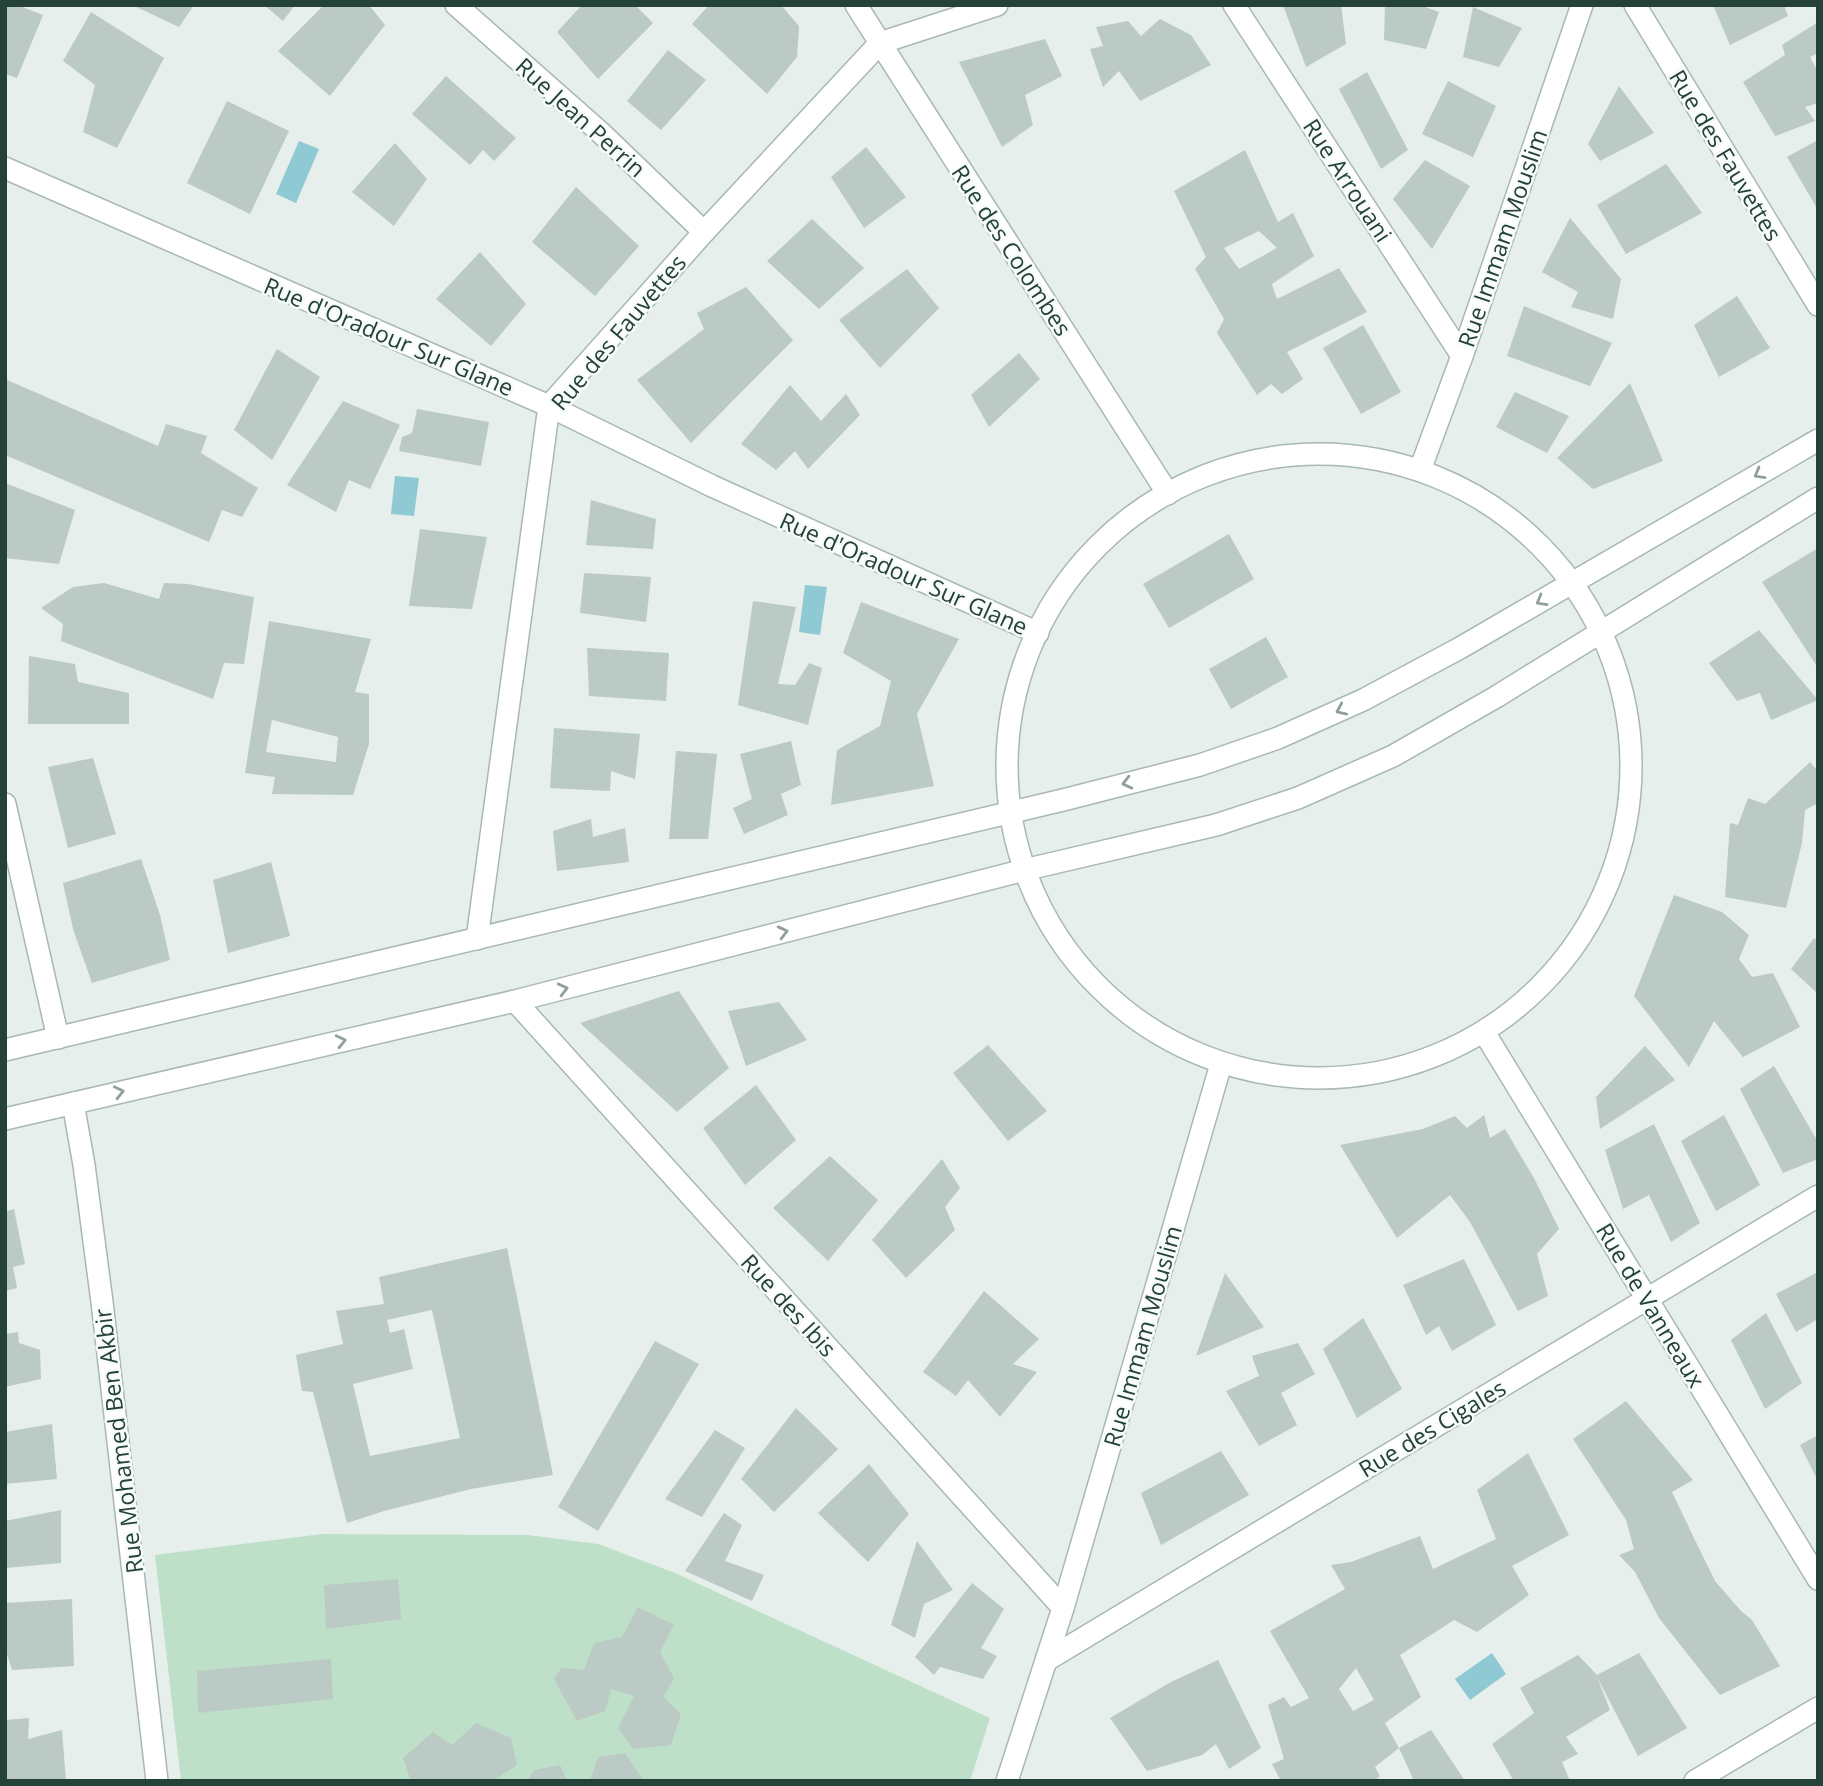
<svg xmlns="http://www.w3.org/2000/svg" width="1823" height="1786" font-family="'Open Sans',sans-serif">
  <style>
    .green { fill: #bfe0c8 }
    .water { fill: #8ec9d4 }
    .building { fill: #bbcac4; fill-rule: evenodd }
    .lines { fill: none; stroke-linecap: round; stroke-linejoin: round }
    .minor-casing { stroke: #a8b8b2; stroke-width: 24 }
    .tertiary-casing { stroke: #a8b8b2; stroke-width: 24 }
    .minor { stroke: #fff; stroke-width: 21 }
    .tertiary { stroke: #fff; stroke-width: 21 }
    .oneway { stroke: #92a09c }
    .labels { text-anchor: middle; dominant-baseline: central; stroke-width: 5; stroke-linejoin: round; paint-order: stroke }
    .street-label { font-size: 23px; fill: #24423a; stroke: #f7fbf9 }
  </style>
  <rect width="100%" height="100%" fill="#e6efeb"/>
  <path class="green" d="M322,1534L528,1535L598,1544L675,1573L990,1718L970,1781H181L155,1555Z"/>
  <g class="water">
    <path d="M299,141L319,149L296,203L276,194Z"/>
    <path d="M395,476L419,478L414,516L391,514Z"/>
    <path d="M805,585L827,587L820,635L799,632Z"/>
    <path d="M1492,1653L1506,1674L1470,1700L1455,1679Z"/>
  </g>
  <g class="building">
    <path d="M5,5H17L43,15L17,78L5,74Z"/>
    <path d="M132,5H194L179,27Z"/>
    <path d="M264,5H295L283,21Z"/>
    <path d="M324,5H369L385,25L330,96L278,51Z"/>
    <path d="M582,5H635L653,23L598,79L557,32Z"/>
    <path d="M709,5H781L799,26L797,57L767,94L692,24Z"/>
    <path d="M1283,5H1341L1346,44L1306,67Z"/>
    <path d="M1385,5H1420L1439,12L1426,49L1384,40Z"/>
    <path d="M1713,5H1784L1788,16L1730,45Z"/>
    <path d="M1473,7L1522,28L1499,67L1463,57Z"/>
    <path d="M91,12L164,58L117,148L83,132L95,85L63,61Z"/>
    <path d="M1160,19L1191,35L1211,65L1140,101L1119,71L1103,87L1090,49L1103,46L1096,27L1128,21L1141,36Z"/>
    <path d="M1818,22V53L1810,57L1818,72V103L1805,107L1815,121L1775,136L1743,82L1785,55L1782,45Z"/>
    <path d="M1045,39L1062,76L1025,95L1033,125L1002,147L959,62Z"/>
    <path d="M668,50L706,80L661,130L627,101Z"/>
    <path d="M1367,72L1408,150L1381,169L1339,89Z"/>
    <path d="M446,76L516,138L494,161L483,150L470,165L412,114Z"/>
    <path d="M1448,81L1496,106L1473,157L1422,134Z"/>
    <path d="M1619,86L1654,133L1600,161L1588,144Z"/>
    <path d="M227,101L289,131L250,214L187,183Z"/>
    <path d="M1818,140V210L1787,157Z"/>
    <path d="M395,143L427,179L394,226L352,192Z"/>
    <path d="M866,147L906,197L864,228L831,177Z"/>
    <path d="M1245,150L1278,222L1293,213L1314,256L1272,284L1277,299L1339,268L1367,312L1287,352L1303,379L1282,394L1271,384L1257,395L1217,333L1224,319L1195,269L1206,257L1174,191ZM1259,231L1277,248L1239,269L1224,248Z"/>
    <path d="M1425,160L1470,186L1432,249L1393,199Z"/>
    <path d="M1666,164L1702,213L1626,254L1597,205Z"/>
    <path d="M576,187L639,246L595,296L532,242Z"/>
    <path d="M1570,218L1621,279L1613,319L1571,307L1578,292L1542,272Z"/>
    <path d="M812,219L864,268L819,309L767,261Z"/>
    <path d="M480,252L526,304L491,346L436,299Z"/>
    <path d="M907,269L939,308L880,368L839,320Z"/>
    <path d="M746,287L793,340L691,443L637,380L704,329L697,313Z"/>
    <path d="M1737,296L1770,348L1719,377L1694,325Z"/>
    <path d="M1524,306L1612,343L1590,386L1507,356Z"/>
    <path d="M1363,325L1401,392L1361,414L1323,348Z"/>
    <path d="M277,349L320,377L272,460L234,430Z"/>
    <path d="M1019,353L1040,379L989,427L971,395Z"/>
    <path d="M5,379L158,446L166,424L207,436L201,453L258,488L242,517L222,510L209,542L5,455Z"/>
    <path d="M1630,383L1663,461L1593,489L1557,458Z"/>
    <path d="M790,385L821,421L846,394L860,415L808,469L795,451L776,470L741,444Z"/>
    <path d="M1515,392L1569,416L1547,453L1496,427Z"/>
    <path d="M343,401L400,425L370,489L349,480L336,512L287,485Z"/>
    <path d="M417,409L489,422L481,466L399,451L402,437L412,433Z"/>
    <path d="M5,483L75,510L59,564L5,558Z"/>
    <path d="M591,500L656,519L653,549L586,545Z"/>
    <path d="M420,529L487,537L472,609L409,606Z"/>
    <path d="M1229,534L1254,579L1169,628L1143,584Z"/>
    <path d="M1818,548V668L1762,582Z"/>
    <path d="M584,573L651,577L646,622L580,613Z"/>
    <path d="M104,583L159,599L164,583L188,584L254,597L244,664L224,663L213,699L61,641L63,624L41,608L73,587Z"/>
    <path d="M753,601L796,607L778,684L795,685L809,663L822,668L808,725L738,705Z"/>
    <path d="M861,602L959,639L917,714L934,786L831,805L837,750L880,726L891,681L843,653Z"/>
    <path d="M269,621L371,639L355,692L369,694V744L353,795L272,794L275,777L245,773ZM272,720L338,737L336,762L266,752Z"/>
    <path d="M1759,630L1818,700L1771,720L1760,693L1737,701L1709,663Z"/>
    <path d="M1266,637L1288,677L1231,709L1209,669Z"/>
    <path d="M587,648L669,653L666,701L589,696Z"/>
    <path d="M29,656L75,664L78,682L129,693V724H28Z"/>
    <path d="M554,728L640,734L635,779L611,771L610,791L550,788Z"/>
    <path d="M791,741L801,785L781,794L788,815L744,834L733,808L752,799L740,754Z"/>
    <path d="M676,751L717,754L708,839H669Z"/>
    <path d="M93,758L116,834L68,848L48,767Z"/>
    <path d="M1810,762L1818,771V803L1805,810L1802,843L1786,908L1725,897L1730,823L1738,825L1748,798L1765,804Z"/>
    <path d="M591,819L593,837L625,828L629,862L557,871L553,831Z"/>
    <path d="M141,859L160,915L170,960L92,983L73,929L63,883Z"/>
    <path d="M271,862L290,936L228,953L213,880Z"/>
    <path d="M1674,895L1722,912L1749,935L1739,959L1752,977L1773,973L1800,1027L1743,1057L1714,1021L1689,1067L1634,996Z"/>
    <path d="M1814,938L1818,941V994L1791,969Z"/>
    <path d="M679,991L729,1068L677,1112L580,1023Z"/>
    <path d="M779,1002L807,1040L746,1066L728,1011Z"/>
    <path d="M988,1045L1047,1111L1008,1141L953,1073Z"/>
    <path d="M1645,1046L1675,1080L1600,1129L1596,1097Z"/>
    <path d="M1774,1066L1818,1142V1159L1783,1173L1740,1089Z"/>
    <path d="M756,1085L796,1140L745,1185L703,1128Z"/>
    <path d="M1484,1115L1490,1138L1505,1129L1535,1180L1559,1229L1537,1254L1548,1296L1518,1311L1470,1222L1450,1195L1397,1238L1340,1145L1423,1129L1455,1116L1467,1128Z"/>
    <path d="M1724,1115L1760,1185L1716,1211L1681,1141Z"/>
    <path d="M1654,1124L1700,1223L1671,1242L1649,1195L1623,1209L1605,1150Z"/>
    <path d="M830,1156L878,1200L828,1261L773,1208Z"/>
    <path d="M942,1159L960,1188L945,1207L955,1230L906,1278L872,1240Z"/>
    <path d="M14,1209L25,1264L13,1267L17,1288L5,1291V1212Z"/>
    <path d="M507,1248L553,1475L471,1489L384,1511L347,1523L313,1392L302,1391L296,1355L343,1344L336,1311L384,1304L379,1277ZM432,1310L460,1438L370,1456L353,1384L413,1369L404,1329L390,1333L387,1320Z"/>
    <path d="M1464,1259L1496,1325L1452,1351L1439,1326L1426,1335L1403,1285Z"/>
    <path d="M1818,1272V1319L1796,1332L1776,1294Z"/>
    <path d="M1225,1273L1264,1327L1196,1356Z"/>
    <path d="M984,1291L1039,1339L1013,1364L1037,1372L1000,1417L968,1380L956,1396L923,1372Z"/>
    <path d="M1766,1313L1802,1383L1765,1409L1731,1340Z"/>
    <path d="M1363,1318L1402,1389L1357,1418L1323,1349Z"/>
    <path d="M18,1332L19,1343L40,1350L41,1379L5,1387V1334Z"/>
    <path d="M655,1341L699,1364L598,1531L558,1507Z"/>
    <path d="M1298,1343L1315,1374L1281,1393L1297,1425L1259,1446L1226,1391L1259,1376L1252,1356Z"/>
    <path d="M1626,1401L1693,1480L1672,1492L1693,1536L1715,1581L1741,1611L1752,1620L1780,1666L1720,1695L1659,1618L1635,1572L1619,1555L1634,1549L1626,1520L1573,1439Z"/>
    <path d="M796,1408L838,1449L774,1512L741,1479Z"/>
    <path d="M52,1424L57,1479L5,1484V1432Z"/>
    <path d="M715,1430L745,1448L702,1517L665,1499Z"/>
    <path d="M1818,1435V1481L1800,1445Z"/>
    <path d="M1221,1451L1249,1495L1161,1545L1141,1493Z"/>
    <path d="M1528,1453L1569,1535L1512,1566L1529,1595L1477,1632L1454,1620L1400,1655L1421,1697L1385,1723L1399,1748L1431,1730L1465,1781H1414L1399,1748L1375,1767L1380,1776L1374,1781H1281L1272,1764L1284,1759L1268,1705L1284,1697L1291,1707L1309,1698L1270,1631L1345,1589L1331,1565L1351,1562L1420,1536L1433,1569L1496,1539L1477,1490ZM1356,1668L1374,1700L1353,1711L1339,1689Z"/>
    <path d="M869,1464L909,1514L868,1562L818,1513Z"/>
    <path d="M61,1510V1563L5,1568V1521Z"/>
    <path d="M724,1513L742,1525L725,1561L764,1575L752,1601L685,1571Z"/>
    <path d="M917,1541L953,1590L924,1604L915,1638L891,1625Z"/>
    <path d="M398,1579L401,1619L326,1629L324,1585Z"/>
    <path d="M972,1583L1004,1609L981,1648L997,1656L983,1679L940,1667L934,1675L915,1657Z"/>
    <path d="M72,1599L74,1666L12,1670L5,1648V1603Z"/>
    <path d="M638,1607L674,1625L660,1652L674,1678L663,1697L681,1714L671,1745L633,1749L618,1728L634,1696L611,1689L605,1711L577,1721L554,1679L561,1668L584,1670L594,1643L622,1637Z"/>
    <path d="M1639,1653L1687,1728L1638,1756L1597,1677L1610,1710L1566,1737L1578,1754L1562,1762L1570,1781H1514L1492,1744L1534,1713L1520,1688L1578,1655L1597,1675Z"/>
    <path d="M331,1659L333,1699L198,1713L197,1671Z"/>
    <path d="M1218,1660L1261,1748L1229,1769L1216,1744L1202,1755L1147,1771L1110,1718L1169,1683Z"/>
    <path d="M29,1718L28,1739L62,1730L66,1781H5V1720Z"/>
    <path d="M476,1723L511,1738L517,1765L493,1781H411L403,1758L433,1732L452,1745Z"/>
    <path d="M625,1753L644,1781H590L598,1757Z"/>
    <path d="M560,1765L567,1781H528L534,1770Z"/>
  </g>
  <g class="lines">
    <g class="minor-casing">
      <g id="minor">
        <path d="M456,5L600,132L704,232"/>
        <path d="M856,5L1168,494"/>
        <path d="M1234,5L1462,356"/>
        <path d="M1635,5L1818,305"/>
        <path d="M5,168L549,406L712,486L1038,633"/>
        <path d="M1420,470L1462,356L1582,5"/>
        <path d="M5,804L58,1038"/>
        <path d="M477,939L549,406L704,232L880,43L997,5"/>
        <path d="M515,1001L1063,1608"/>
        <path d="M1484,1032L1818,1579"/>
        <path d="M73,1103L84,1165L102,1302L157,1781"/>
        <path d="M1047,1660L1818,1196"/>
        <path d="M1007,1781L1063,1608L1221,1064"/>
        <path d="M1695,1781L1818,1708"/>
      </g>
    </g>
    <g class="tertiary-casing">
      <g id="tertiary">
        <circle cx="1319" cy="766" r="312"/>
        <path d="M5,1050L1063,800L1200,765L1278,738L1363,700L1460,648L1818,440"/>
        <path d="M5,1119L515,1001L1024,870L1216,825L1298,798L1393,756L1496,697L1818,498"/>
      </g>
    </g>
    <use href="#minor" class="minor"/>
    <use href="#tertiary" class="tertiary"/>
  </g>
  <defs><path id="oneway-chevron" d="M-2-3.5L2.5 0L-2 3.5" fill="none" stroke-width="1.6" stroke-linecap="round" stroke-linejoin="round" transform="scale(1.75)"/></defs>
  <g class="oneway">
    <use href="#oneway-chevron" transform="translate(1759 474) rotate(150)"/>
    <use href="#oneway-chevron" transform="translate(1541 601) rotate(150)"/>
    <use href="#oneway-chevron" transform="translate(1341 710) rotate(156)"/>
    <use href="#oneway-chevron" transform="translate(1127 783) rotate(166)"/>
    <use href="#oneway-chevron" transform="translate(783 932) rotate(-14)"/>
    <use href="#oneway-chevron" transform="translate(563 989) rotate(-14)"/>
    <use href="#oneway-chevron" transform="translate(341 1041) rotate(-13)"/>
    <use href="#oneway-chevron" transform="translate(119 1092) rotate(-13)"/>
  </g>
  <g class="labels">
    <g class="street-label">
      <text transform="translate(581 117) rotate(42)">Rue Jean Perrin</text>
      <text transform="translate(1726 155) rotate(59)">Rue des Fauvettes</text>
      <text transform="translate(1348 180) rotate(57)">Rue Arrouani</text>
      <text transform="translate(1502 238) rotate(-71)">Rue Immam Mouslim</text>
      <text transform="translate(1012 250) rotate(57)">Rue des Colombes</text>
      <text transform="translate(618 332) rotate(-50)">Rue des Fauvettes</text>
      <text transform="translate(389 336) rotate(23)">Rue d'Oradour Sur Glane</text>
      <text transform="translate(904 573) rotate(24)">Rue d'Oradour Sur Glane</text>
      <text transform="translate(789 1305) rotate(48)">Rue des Ibis</text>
      <text transform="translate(1651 1305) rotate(59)">Rue de Vanneaux</text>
      <text transform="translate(1142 1336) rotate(-74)">Rue Immam Mouslim</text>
      <text transform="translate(1432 1428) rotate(-31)">Rue des Cigales</text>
      <text transform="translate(118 1441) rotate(-97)">Rue Mohamed Ben Akbir</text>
    </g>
  </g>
  <rect width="1823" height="1786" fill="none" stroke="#24423a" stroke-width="14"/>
</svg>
